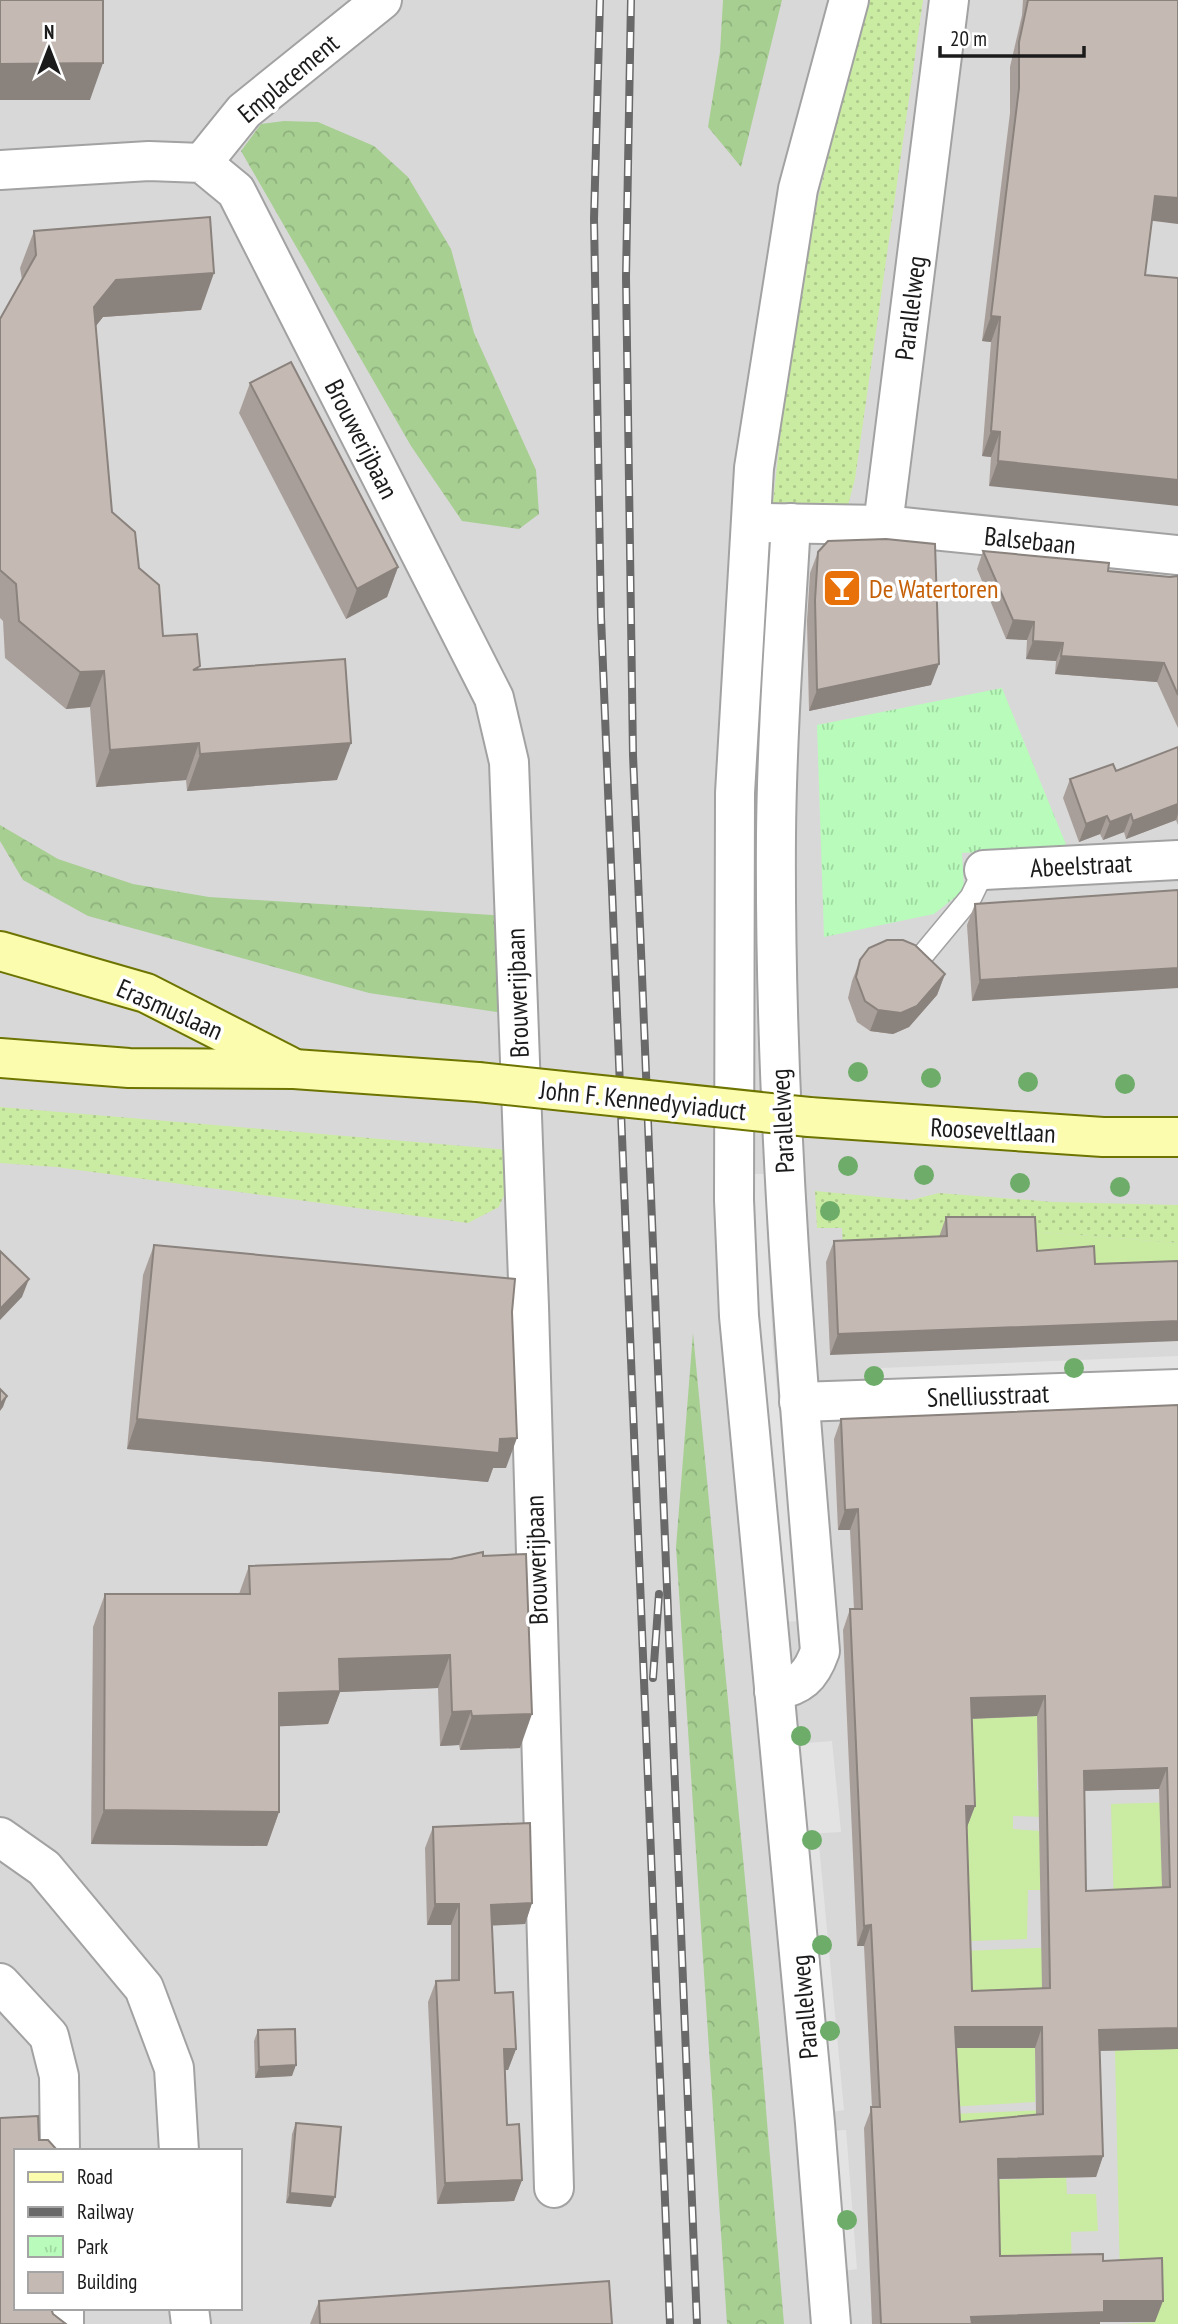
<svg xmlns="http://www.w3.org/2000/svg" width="1178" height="2324" font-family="'PT Sans Narrow',sans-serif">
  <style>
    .residential { fill: #d9d8d8; fill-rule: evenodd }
    .grass { fill: url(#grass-dots) }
    .forest { fill: url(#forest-crowns) }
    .park { fill: url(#park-tufts) }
    .garden { fill: #caeba2 }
    .parking { fill: #e3e3e3 }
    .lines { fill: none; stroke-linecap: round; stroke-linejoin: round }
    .lane-casing { stroke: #a2a2a2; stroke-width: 24 }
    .street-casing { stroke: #a2a2a2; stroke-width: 42 }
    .secondary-casing { stroke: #6d7400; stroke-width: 42 }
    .lane { stroke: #fff; stroke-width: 21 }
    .street { stroke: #fff; stroke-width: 38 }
    .secondary { stroke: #fcfcaf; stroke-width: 38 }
    .rail-casing { stroke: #696969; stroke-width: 8 }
    .rail { stroke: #fff; stroke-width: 5; stroke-dasharray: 16; stroke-linecap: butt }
    .secondary-bridge-casing { stroke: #6d7400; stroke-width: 42; stroke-linecap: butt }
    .secondary-bridge { stroke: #fcfcaf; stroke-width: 38 }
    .tree { fill: #6eac6a }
    .wall { fill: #a99f9a; fill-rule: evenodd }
    .shaded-wall { fill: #8a827d }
    .building { fill: #c5b9b3; stroke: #8a827d; stroke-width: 2; fill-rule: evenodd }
    .labels { text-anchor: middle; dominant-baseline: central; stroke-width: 7; stroke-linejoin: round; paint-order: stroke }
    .street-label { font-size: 26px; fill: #1b1b1b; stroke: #fff }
    .food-label { font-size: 26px; fill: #c56008; stroke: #fff; text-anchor: start }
  </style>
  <defs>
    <pattern id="grass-dots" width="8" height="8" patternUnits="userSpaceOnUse" patternTransform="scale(1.75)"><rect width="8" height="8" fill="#caeba2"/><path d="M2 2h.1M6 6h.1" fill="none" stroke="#adc98b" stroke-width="1.8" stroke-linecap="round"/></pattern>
    <pattern id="forest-crowns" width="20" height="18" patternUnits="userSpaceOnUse" patternTransform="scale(1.75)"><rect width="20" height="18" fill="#a7cf92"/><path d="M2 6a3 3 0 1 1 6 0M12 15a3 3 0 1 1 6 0" fill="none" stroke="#8fb17d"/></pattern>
    <pattern id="park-tufts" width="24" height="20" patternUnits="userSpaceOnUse" patternTransform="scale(1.75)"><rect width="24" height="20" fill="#b8fbba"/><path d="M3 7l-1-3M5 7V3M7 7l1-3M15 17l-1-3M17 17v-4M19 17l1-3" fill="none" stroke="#9ed79f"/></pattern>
  </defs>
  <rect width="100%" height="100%" fill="#ede8df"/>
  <path class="residential" d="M0,0H1178V2324H0ZM16,2151H240V2308H16Z"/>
  <g class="grass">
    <path d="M867,0H923L855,479L847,509L773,503L791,336L818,198Z"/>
    <path d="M0,1107L511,1150V1179L499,1207L468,1223L56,1167L0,1163Z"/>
    <path d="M815,1191L911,1200L939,1193L1054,1202L1178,1205V1243L952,1225L886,1249L843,1251L842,1228H817Z"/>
  </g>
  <g class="forest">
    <path d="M723,0H782L741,167L708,127L720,52Z"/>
    <path d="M284,121L318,122L374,146L408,177L451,249L474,333L536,470L539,514L519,529L462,521L411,446L241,151L261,124Z"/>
    <path d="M0,825L58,859L133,884L209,897L508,916L510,1014L369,993L88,916L23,880L0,841Z"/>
    <path d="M693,1333L759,2026L784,2324H727L676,1547Z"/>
  </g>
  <path class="park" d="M1002,688L1067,847L962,853L964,890L934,914L824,937L817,725Z"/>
  <g class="garden">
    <path d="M949,1219L953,1225L1178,1243V1281L953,1235L939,1236L940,1288L886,1249Z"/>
    <path d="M854,1622L1017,1717L1038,1716L1037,1790L1041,1792V1817L1013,1816V1829L1041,1831V1890H1028L1027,1939L920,1943Z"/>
    <path d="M1178,1802L1160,1831L1161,1847H1178V2324H1120L1155,2322L1120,2280L1115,2050L1144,2049L1114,1910L1111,1804Z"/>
    <path d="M1062,1947L1035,2060V2102L950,2107L923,2013L963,1951Z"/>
    <path d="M1045,2110L1065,2156L1067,2194H1096L1098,2231L1071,2232L1072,2276L1023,2324L931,2181L1028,2179L974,2161L949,2114Z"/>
  </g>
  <g class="parking">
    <path d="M749,1174H764L773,1348L799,1621L783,1622L759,1349Z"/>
    <path d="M1178,1356V1371L881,1382V1368Z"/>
    <path d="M832,1741L841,1832L804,1834L795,1744Z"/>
    <path d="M819,1845L844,2110L830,2112L805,1847Z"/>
    <path d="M846,2130L857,2269L843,2271L832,2131Z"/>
  </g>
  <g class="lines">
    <g class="lane-casing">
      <path id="lane" d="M922,956L971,897L984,870"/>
    </g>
    <g class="street-casing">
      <g id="street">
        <path d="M202,163L244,111L382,0"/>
        <path d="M0,170L149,161L202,163L236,191L494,698L509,762L529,1307L554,2188"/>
        <path d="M764,523L883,525L949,0"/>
        <path d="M883,525L1178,555"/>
        <path d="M984,870L1178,860"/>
        <path d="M799,1402L1178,1389"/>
        <path d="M774,1691C800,1686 811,1677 820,1651C797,1380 774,1108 776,835C777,731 785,627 791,523"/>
        <path d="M0,1837L44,1868L144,1988L174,2068L179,2151"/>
        <path d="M0,1983L49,2036L59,2076L60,2151"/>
        <path d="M64,2308V2324"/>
        <path d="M189,2308L191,2324"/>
        <path d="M831,2324L815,2123L739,1316L734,1200L735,793L754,468L798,189L849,0"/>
      </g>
    </g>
    <g class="secondary-casing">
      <g id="secondary">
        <path d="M0,951L146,993L289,1066"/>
        <path d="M0,1058L129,1068L294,1069L478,1082"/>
        <path d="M809,1117L1103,1137H1178"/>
      </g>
    </g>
    <use href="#lane" class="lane"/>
    <use href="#street" class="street"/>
    <use href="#secondary" class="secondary"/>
    <g class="rail-casing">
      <g id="rail">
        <path d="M600,0L594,219L601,617L670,2324"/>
        <path d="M631,0L626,277L633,755L697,2324"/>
        <path d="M653,1678L659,1594"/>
      </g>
    </g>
    <use href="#rail" class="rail"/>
    <g class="secondary-bridge-casing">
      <path id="secondary-bridge" d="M478,1082L809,1117"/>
    </g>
    <use href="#secondary-bridge" class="secondary-bridge"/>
  </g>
  <g class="tree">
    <circle cx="858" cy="1072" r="10"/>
    <circle cx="931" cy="1078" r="10"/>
    <circle cx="1028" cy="1082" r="10"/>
    <circle cx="1125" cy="1084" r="10"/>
    <circle cx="848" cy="1166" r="10"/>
    <circle cx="924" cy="1175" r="10"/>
    <circle cx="1020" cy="1183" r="10"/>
    <circle cx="1120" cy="1187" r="10"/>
    <circle cx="830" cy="1211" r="10"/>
    <circle cx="1074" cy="1368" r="10"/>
    <circle cx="874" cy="1376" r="10"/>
    <circle cx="801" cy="1736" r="10"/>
    <circle cx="812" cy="1840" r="10"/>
    <circle cx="822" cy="1945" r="10"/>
    <circle cx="830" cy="2031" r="10"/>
    <circle cx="847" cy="2220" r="10"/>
  </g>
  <g class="wall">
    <path d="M1023,0H1178L1152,221L989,486L991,457L982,456L991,342L982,341L1010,113V67L1022,15Z"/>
    <path d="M34,231L201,310L103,317L96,326L112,512L139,568L163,636L199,669L337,780L187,791L186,780L96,787L90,707L66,709L5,658L3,621L0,618V319L22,280L20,268Z"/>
    <path d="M250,383L398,567L387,597L346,619L239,413Z"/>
    <path d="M983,551L1108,571L1170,577L1178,576V728L1157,682L1055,674L1056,661L1026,659L1027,640L1006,639L977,569Z"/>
    <path d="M818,552L931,685L809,711L807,621L810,573Z"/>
    <path d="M1178,747V825L1176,820L1126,839L1124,832L1103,840L1100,834L1079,842L1063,798L1070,779L1116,771Z"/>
    <path d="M1178,890L972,1001L967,925L975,904Z"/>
    <path d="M860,960L945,974L937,995L909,1027L893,1034L870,1031L857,1022L848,998L852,981Z"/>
    <path d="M946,1217H1035L830,1355L826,1262L834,1241L939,1237Z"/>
    <path d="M154,1245L506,1468H493L488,1482L127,1449L143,1275Z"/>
    <path d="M1178,1405V2049L1100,2051L1103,2156L1096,2177L999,2179L1000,2256L1103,2261L1155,2322H1100V2324H872L864,2128L872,2107L864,1946H857L843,1630L850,1609H854L850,1530H838L834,1439L841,1419ZM1037,1716L1042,1988L972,1991L967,1827L975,1806L972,1719ZM1159,1789L1162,1888L1086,1891L1084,1791ZM956,2048H1035L1036,2115L960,2122Z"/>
    <path d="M483,1556L520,1748L460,1750L459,1745L440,1746L438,1688L340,1692L328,1724L279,1726V1812L267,1846L91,1844L93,1627L105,1594H239L249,1566L451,1559Z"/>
    <path d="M433,1827L532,1903L525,1924L492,1925L495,1993L516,2049L508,2070H505L507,2125L522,2180L514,2201L437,2204L428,2002L436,1981H451V1925H427L425,1848Z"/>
    <path d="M258,2030L292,2076L255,2078L254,2041Z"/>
    <path d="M296,2123L331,2207L286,2203L292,2134Z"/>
    <path d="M319,2301L612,2324H310Z"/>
  </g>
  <g class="shaded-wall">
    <path d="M103,63L90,100H0V64Z"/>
    <path d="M1155,196L1178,198V224L1146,220Z"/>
    <path d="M214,273L201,310L103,317L81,344L94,307L116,280Z"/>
    <path d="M991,316L1000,317L991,342L982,341Z"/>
    <path d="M991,431L1000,432L991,457L982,456Z"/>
    <path d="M998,461L1178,480V506L989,486Z"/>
    <path d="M398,567L387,597L346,619L357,589Z"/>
    <path d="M1013,620L1034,622L1027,640L1006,639Z"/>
    <path d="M1033,641L1063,643L1056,661L1026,659Z"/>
    <path d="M1061,656L1164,663L1157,682L1055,674Z"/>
    <path d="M939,664L931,685L809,711L817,690Z"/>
    <path d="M104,671L90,707L66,709L80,672Z"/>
    <path d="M199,743L186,780L96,787L110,750Z"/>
    <path d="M351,743L337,780L187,791L200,754Z"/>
    <path d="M1178,804V814L1176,820L1126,839L1133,821Z"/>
    <path d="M1131,814L1124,832L1103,840L1110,822Z"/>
    <path d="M1107,816L1100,834L1079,842L1086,824Z"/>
    <path d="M1178,968V988L972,1001L980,980Z"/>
    <path d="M945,974L937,995L909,1027L893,1034L870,1031L878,1010Z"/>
    <path d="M29,1279L22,1297L0,1320V1309Z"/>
    <path d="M1178,1321V1341L830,1355L838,1334Z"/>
    <path d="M7,1396L3,1407L0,1411V1404Z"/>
    <path d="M137,1419L517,1438L506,1468H493L488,1482L127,1449Z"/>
    <path d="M858,1509L850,1530H838L845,1510Z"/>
    <path d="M450,1655L438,1688L340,1692L328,1724L267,1727L279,1693L339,1659Z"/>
    <path d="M1045,1696L1037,1716L963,1719L971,1698Z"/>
    <path d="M471,1711L459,1745L440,1746L452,1712Z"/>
    <path d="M532,1714L520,1748L460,1750L472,1716Z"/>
    <path d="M1167,1768L1159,1789L1076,1791L1084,1771Z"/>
    <path d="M966,1806H975L967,1827L958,1826Z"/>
    <path d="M104,1810L279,1812L267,1846L91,1844Z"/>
    <path d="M532,1903L525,1924L484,1926L491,1905Z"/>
    <path d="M435,1904H459L451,1925H427Z"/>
    <path d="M871,1925L864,1946H857L864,1926Z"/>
    <path d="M955,2027H1042L1035,2048H948Z"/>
    <path d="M1178,2028V2049L1092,2051L1099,2030Z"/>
    <path d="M504,2049H516L508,2070H496Z"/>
    <path d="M296,2065L292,2076L255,2078L259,2067Z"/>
    <path d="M1103,2156L1096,2177L991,2179L998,2159Z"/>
    <path d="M522,2180L514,2201L437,2204L445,2183Z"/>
    <path d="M290,2193L335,2197L331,2207L286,2203Z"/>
    <path d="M1104,2301H1163L1155,2322H1100V2324H969L971,2317Z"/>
  </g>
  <g class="building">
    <path d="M0,0H103V63L0,64Z"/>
    <path d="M1028,0H1178V198L1155,196L1145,275L1178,278V480L998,461L1000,432L991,431L1000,317L991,316L1019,88V42Z"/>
    <path d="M210,217L214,273L116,280L94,307L112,512L135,532L139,568L159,585L163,636L197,634L200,666L193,670L345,659L351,743L200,754L199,743L110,750L104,671L80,672L19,621L16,584L0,570V319L36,255L34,231Z"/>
    <path d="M291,362L398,567L357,589L250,383Z"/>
    <path d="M886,539L935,544L939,664L817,690L815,600L818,552L828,541Z"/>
    <path d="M983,551L1109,563L1108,571L1170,577L1178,576V695L1164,663L1061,656L1063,643L1033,641L1034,622L1013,620Z"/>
    <path d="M1178,747V804L1133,821L1131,814L1110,822L1107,816L1086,824L1070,779L1113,764L1116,771Z"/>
    <path d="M1178,890V968L980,980L975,904Z"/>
    <path d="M887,940H903L915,945L945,974L917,1006L901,1013L878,1010L865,1001L856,977L860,960L869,948Z"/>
    <path d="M946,1217H1035L1037,1251L1094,1246L1095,1264L1178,1261V1321L838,1334L834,1241L947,1236Z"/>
    <path d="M154,1245L515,1279L512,1312L517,1438L500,1439L499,1453L137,1419Z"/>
    <path d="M0,1251L29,1279L0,1309Z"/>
    <path d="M0,1389L7,1396L0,1404Z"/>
    <path d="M1178,1405V2028L1099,2030L1103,2156L998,2159L1000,2256L1103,2254V2261L1162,2258L1163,2301H1104V2312L971,2317L972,2324H881L871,2107H880L871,1925L864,1926L850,1609H862L858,1509L845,1510L841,1419ZM1045,1696L1050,1988L972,1991L966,1806H975L971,1698ZM1167,1768L1170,1887L1086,1891L1084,1771ZM955,2027H1042L1043,2114L960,2122Z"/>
    <path d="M483,1552V1556L526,1554L532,1714L472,1716L471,1711L452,1712L450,1655L339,1659L340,1691L279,1693V1812L104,1810L105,1594H250L249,1566L451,1559Z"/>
    <path d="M530,1823L532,1903L491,1905L495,1993L513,1992L516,2049H504L507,2125L519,2124L522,2180L445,2183L436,1981L459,1980V1904H435L433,1827Z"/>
    <path d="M295,2029L296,2065L259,2067L258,2030Z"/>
    <path d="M38,2116L39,2140H48L58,2151H16V2308H51L53,2314L66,2324H0V2118Z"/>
    <path d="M296,2123L341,2127L335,2197L290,2193Z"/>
    <path d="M609,2281L612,2324H320L319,2301Z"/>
  </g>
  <defs>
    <g id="bar-square" transform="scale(2.0125)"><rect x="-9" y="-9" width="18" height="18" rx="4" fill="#e8710a" stroke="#fff"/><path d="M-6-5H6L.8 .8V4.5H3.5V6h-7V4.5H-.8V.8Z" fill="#fff"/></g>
  </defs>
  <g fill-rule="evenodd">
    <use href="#bar-square" x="842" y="588"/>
  </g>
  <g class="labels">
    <g class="street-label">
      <text transform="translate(288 78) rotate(-40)">Emplacement</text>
      <text transform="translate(910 308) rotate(-83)">Parallelweg</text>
      <text transform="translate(362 439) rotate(63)">Brouwerijbaan</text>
      <text transform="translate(1030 540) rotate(6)">Balsebaan</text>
      <text transform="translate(1081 865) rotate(-3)">Abeelstraat</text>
      <text transform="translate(517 993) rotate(-92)">Brouwerijbaan</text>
      <text transform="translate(170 1009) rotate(24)">Erasmuslaan</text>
      <text transform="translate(643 1100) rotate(6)">John F. Kennedyviaduct</text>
      <text transform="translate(782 1121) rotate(-93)">Parallelweg</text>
      <text transform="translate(993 1130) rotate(3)">Rooseveltlaan</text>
      <text transform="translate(988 1395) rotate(-2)">Snelliusstraat</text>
      <text transform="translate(536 1560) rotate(-92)">Brouwerijbaan</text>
      <text transform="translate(804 2007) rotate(-95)">Parallelweg</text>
    </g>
    <g class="food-label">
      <text x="869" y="588">De Watertoren</text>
    </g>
  </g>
  <rect x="14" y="2149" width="228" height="161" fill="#ffffff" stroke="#a4a4a4" stroke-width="2"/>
  <rect x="28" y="2172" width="35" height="10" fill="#fcfcaf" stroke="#a4a4a4" stroke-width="2"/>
  <text x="77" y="2184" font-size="21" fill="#1b1b1b">Road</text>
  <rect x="28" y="2207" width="35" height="10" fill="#696969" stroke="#a4a4a4" stroke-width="2"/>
  <text x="77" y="2219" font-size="21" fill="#1b1b1b">Railway</text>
  <rect x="28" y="2236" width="35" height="21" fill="url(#park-tufts)" stroke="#a4a4a4" stroke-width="2"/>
  <text x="77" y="2254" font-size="21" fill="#1b1b1b">Park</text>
  <rect x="28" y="2272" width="35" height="21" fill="#c5b9b3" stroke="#a4a4a4" stroke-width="2"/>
  <text x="77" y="2289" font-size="21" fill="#1b1b1b">Building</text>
  <g transform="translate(49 49)" stroke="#ffffff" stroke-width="5" paint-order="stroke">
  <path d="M0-5L12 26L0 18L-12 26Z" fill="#1b1b1b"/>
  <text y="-10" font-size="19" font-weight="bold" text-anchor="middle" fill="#1b1b1b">N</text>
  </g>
  <path d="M940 46v10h144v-10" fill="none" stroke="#1b1b1b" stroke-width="3.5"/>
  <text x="950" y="46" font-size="21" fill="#1b1b1b" stroke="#ffffff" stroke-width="5" paint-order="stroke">20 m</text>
</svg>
